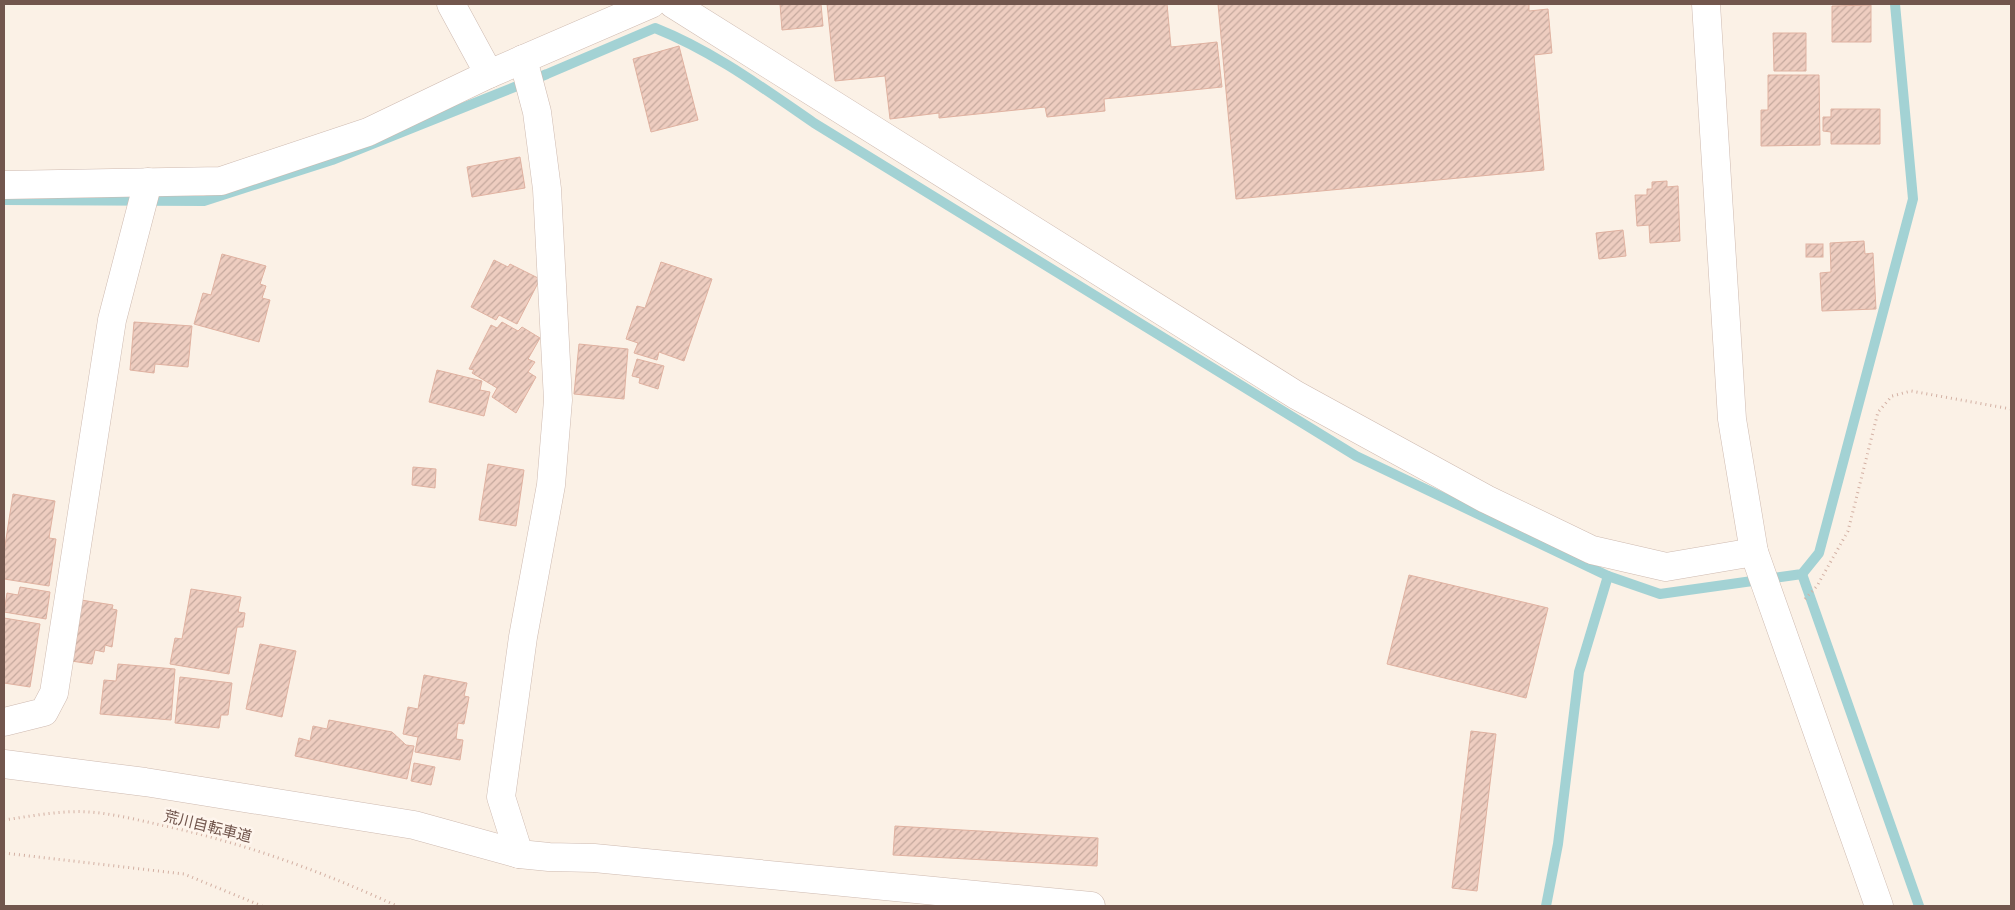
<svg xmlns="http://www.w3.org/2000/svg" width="2015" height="910" font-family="'Archivo Narrow','Noto Sans JP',sans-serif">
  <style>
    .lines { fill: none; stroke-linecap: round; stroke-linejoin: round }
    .stream { stroke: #a3d2d4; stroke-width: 10 }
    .building { fill: url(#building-hatch); stroke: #e0b2a1 }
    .minor-casing { stroke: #cebab0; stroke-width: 29 }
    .tertiary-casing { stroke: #cebab0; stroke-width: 29 }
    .path { stroke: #d3b0a3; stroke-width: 3; stroke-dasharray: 1 4; stroke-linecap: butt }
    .minor { stroke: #fff; stroke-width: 28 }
    .tertiary { stroke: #fff; stroke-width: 28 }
    .labels { text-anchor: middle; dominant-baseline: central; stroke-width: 5; stroke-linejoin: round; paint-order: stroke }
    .street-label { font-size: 15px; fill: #72564d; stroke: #fef5ed }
  </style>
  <defs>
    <pattern id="building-hatch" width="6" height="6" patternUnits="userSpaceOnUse" patternTransform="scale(1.25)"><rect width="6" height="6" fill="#eecdc0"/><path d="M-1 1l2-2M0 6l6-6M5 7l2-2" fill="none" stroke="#c5a99e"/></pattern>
  </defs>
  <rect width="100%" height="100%" fill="#fbf1e6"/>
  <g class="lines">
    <g class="stream">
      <path d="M4,200L204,201L332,160L547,74L655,28C713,51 763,88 814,123L1356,456L1608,576L1660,594L1802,574L1819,553L1913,199L1895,4"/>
      <path d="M1802,574L1919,906"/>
      <path d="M1546,906L1558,844L1579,672L1608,576"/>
    </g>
  </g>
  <g class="building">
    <path d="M780,4H821L823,26L782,30Z"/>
    <path d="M827,4H1167L1171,47L1217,42L1222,87L1104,99L1105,111L1047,117L1045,107L939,118V113L890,119L885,76L835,81Z"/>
    <path d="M1218,4H1529V11L1548,9L1552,53L1534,55L1544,170L1236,199Z"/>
    <path d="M1871,5V42H1832V6Z"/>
    <path d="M1773,33H1806V71H1774Z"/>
    <path d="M679,46L698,120L651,132L633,59Z"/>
    <path d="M1768,75H1819L1820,145L1761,146V110H1768Z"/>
    <path d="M1831,109H1880V144H1831V132L1823,131V117H1831Z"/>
    <path d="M520,157L525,188L472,197L467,167Z"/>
    <path d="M1667,181V187L1678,186L1680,241L1650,243L1649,225L1637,226L1635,195H1647V189H1652V182Z"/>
    <path d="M1623,230L1626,256L1599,259L1596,233Z"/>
    <path d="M1864,241L1865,254L1873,253L1876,309L1822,311L1820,273L1831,272L1830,243Z"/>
    <rect x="1806" y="244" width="17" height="13"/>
    <path d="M222,254L266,266L260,284L266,286L262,298L270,300L259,342L194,324L203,293L211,295Z"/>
    <path d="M494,260L508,267L510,264L540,279L517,324L499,315L496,320L471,307Z"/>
    <path d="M661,262L712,279L684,361L659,352L657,360L634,353L638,343L626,339L637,306L645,308Z"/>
    <path d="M134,322L192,326L188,367L155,364L154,373L130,370Z"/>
    <path d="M502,322L518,331L522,327L540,338L528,359L535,362L528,372L536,377L516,413L492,397L497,388L472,373L474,370L469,369L491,325L497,328Z"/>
    <path d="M579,344L628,349L624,399L574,394Z"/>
    <path d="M637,359L664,366L658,389L639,383L640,378L632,376Z"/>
    <path d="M437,370L482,381L480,390L490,392L484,416L429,402Z"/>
    <path d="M488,464L524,470L516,526L479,520Z"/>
    <path d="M413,467L436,469L435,488L412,485Z"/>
    <path d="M13,494L55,501L49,538L56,539L49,586L4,579V552Z"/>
    <path d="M1409,575L1548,608L1526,698L1387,664Z"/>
    <path d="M20,587L50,592L46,619L4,612L7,593L18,595Z"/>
    <path d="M191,589L241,597L238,612L245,613L243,627H237L229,674L170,664L175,638L182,639Z"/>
    <path d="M81,600L113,605L112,609L117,610L112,647L105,645L104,652L95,650L92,664L71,661Z"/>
    <path d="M4,618L40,624L30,687L4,683Z"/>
    <path d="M260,644L296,651L282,717L246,709Z"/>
    <path d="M118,664L175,669L171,720L100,714L104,680L116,681Z"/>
    <path d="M424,675L467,683L464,696L469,697L464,724L458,723L456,739L463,740L460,760L415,752L418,737L403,734L408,707L418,709Z"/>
    <path d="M180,677L232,683L228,715H221L219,728L175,723Z"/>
    <path d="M329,720L392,732L406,745L414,746L407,779L295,756L299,738L310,741L313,726L327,729Z"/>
    <path d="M1471,731L1496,734L1477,891L1452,888Z"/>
    <path d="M414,763L435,767L431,785L411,781Z"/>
    <path d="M895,826L1098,838L1097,866L893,855Z"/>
  </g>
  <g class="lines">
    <g class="minor-casing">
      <g id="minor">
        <path d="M451,4L489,74"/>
        <path d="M673,4L1296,395L1486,499L1592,550L1666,567L1754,552L1879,906"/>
        <path d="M4,185L221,181L368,132L489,74L651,4"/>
        <path d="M4,722L44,712L54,693L112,320L148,182"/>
        <path d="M4,764L145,782L414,825L519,854L549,857L594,858L1091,906"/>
        <path d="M519,854L501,797L523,637L551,485L558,400L547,189L537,112L523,59"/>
      </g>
    </g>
    <g class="tertiary-casing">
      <path id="tertiary" d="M1706,4L1732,419L1754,552"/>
    </g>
    <g class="path">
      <path d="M1805,599L1817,586L1848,531L1878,412L1892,396L1911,391L2011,409"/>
      <path d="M4,820C32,816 62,810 90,812C114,814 138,820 161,825C244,843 321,871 397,906"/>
      <path d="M4,853L184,874L262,906"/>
    </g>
    <use href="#minor" class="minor"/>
    <use href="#tertiary" class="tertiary"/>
  </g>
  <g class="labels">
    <g class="street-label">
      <text transform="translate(208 826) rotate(14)">荒川自転車道</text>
    </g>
  </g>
  <rect width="2015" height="910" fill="none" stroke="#72564d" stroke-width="10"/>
</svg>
